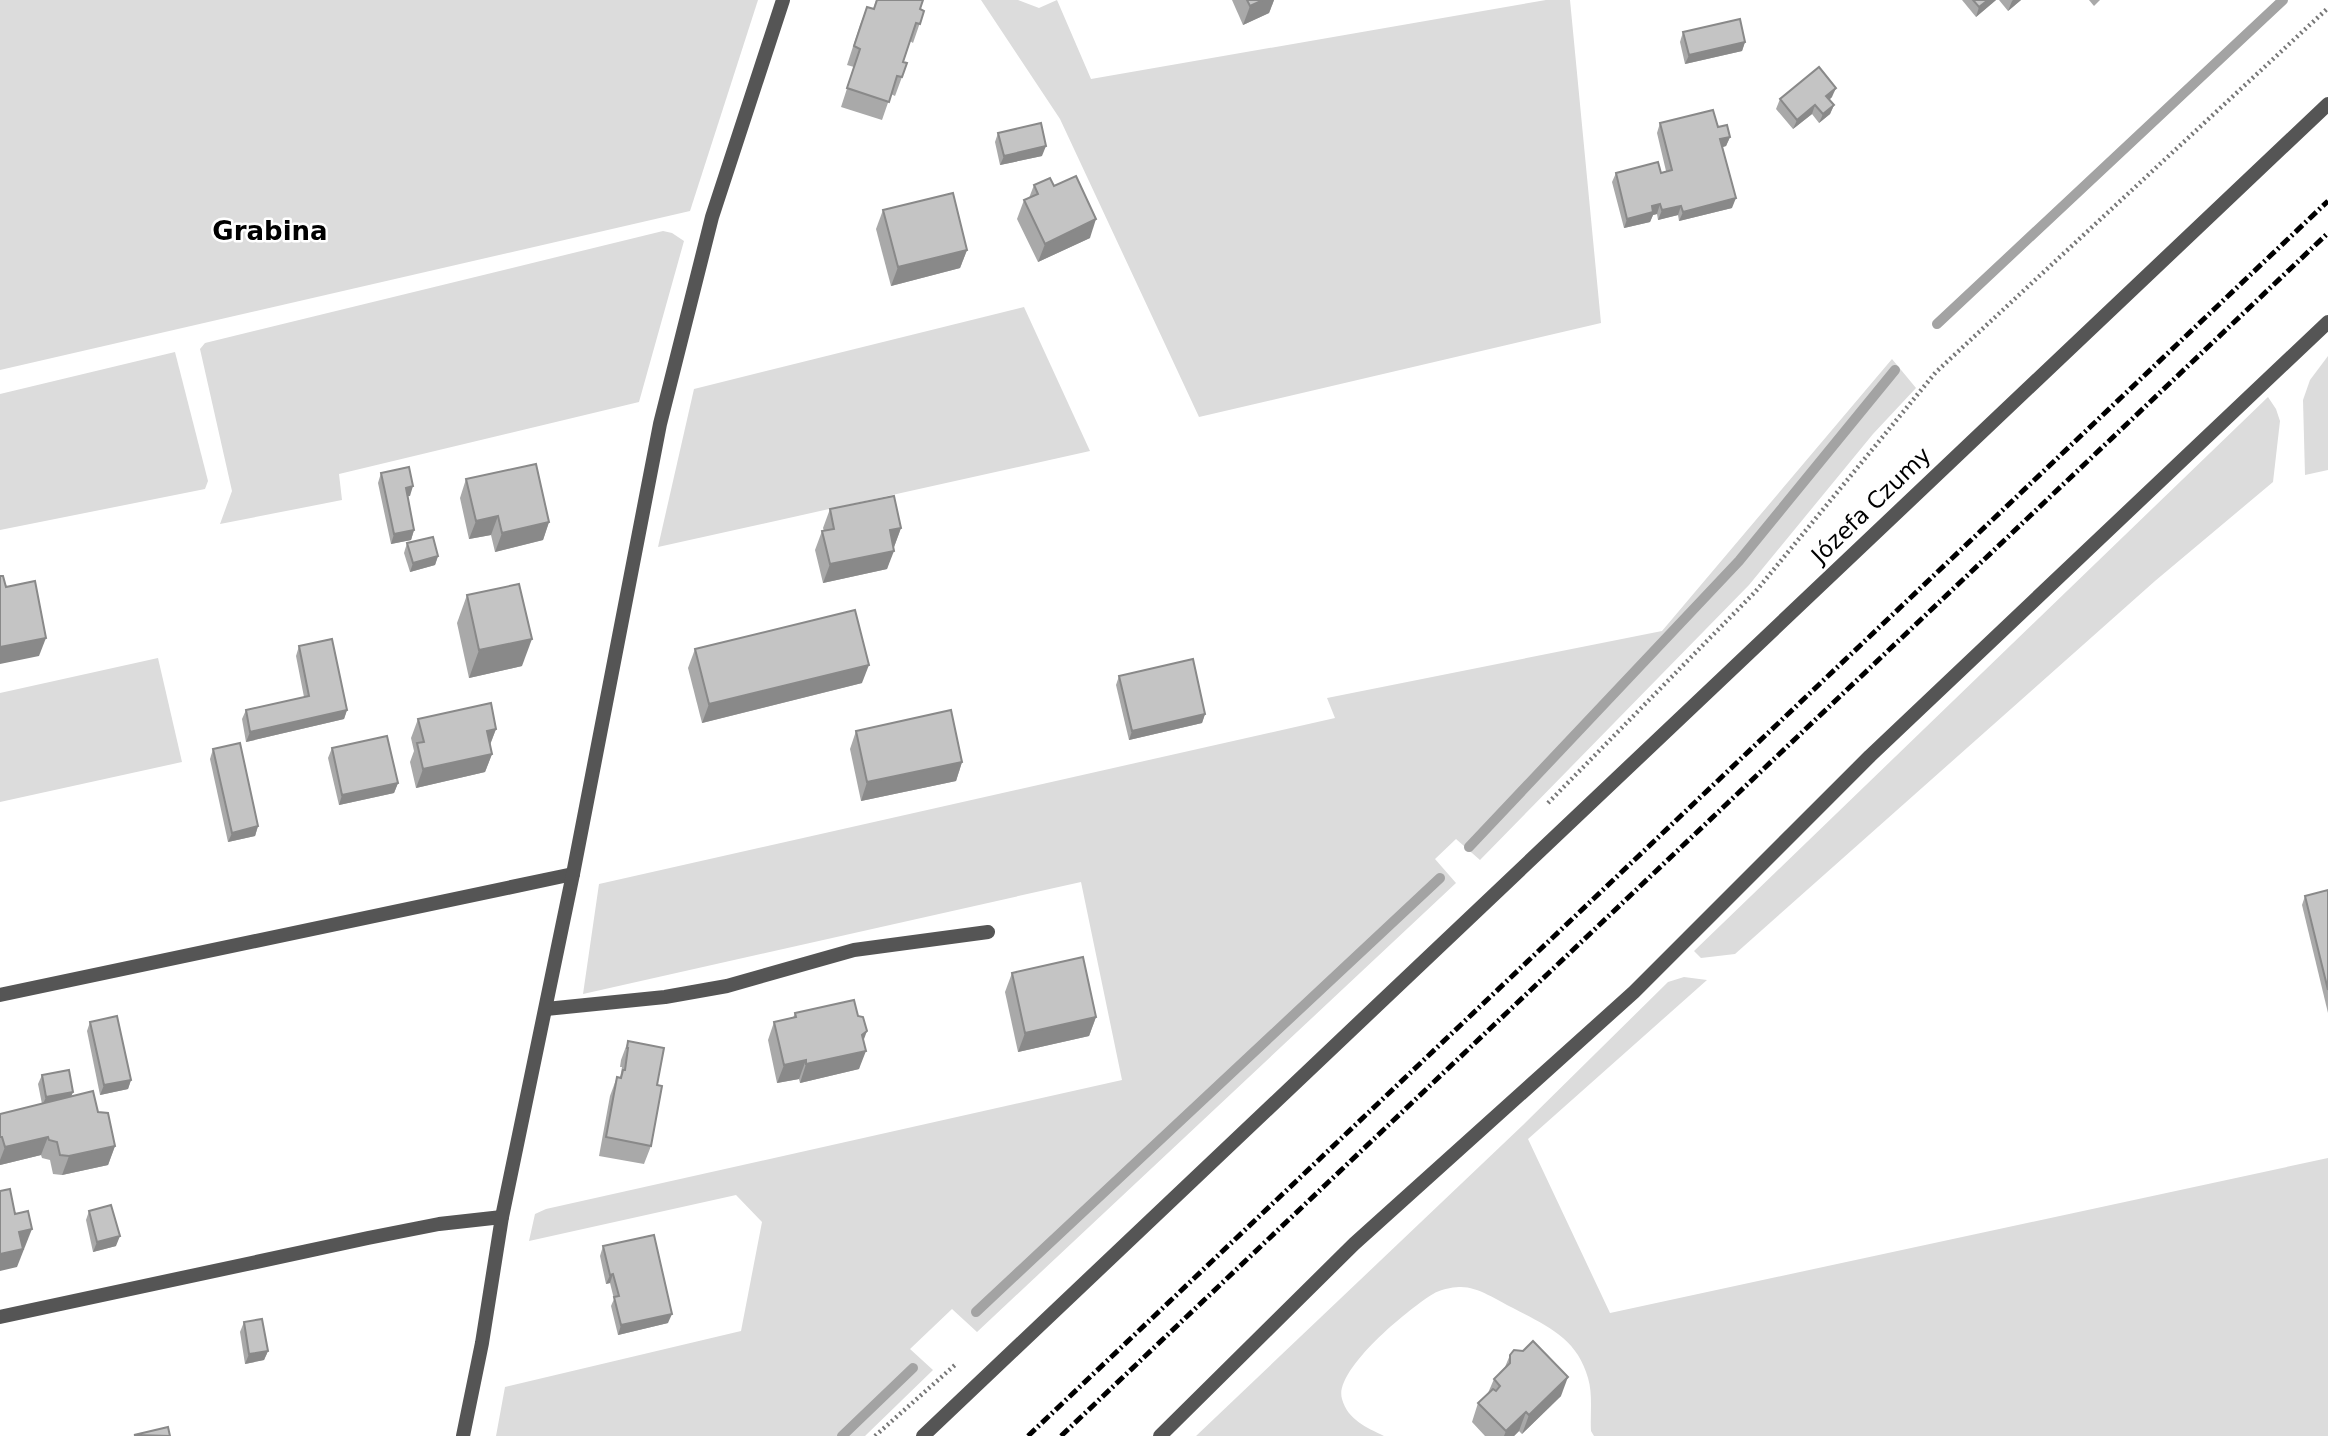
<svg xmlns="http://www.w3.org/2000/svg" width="2328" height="1436" font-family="'DejaVu Sans',sans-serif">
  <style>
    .green { fill: #dcdcdc }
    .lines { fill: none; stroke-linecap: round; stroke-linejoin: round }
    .stream { stroke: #a3a3a3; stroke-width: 10 }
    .path { stroke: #777; stroke-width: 4.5; stroke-dasharray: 2 3.5; stroke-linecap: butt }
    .service { stroke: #555; stroke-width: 14 }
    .minor { stroke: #555; stroke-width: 14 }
    .rail { stroke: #000; stroke-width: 5; stroke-dasharray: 10 3.5 2 3.5; stroke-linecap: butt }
    .wall { fill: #a9a9a9 }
    .shaded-wall { fill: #898989 }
    .building { fill: #c4c4c4; stroke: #898989; stroke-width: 2 }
    .labels { text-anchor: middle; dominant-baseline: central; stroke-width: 5; stroke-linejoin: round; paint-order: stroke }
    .street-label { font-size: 23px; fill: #000; stroke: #fff }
    .quarter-label { font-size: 26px; font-weight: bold; fill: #000; stroke: #fff }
  </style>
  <rect width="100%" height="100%" fill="#fff"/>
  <g class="green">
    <path d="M0,0H758L690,211L0,370Z"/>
    <path d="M981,0H1018L1039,8L1057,0L1091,79L1546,0H1570L1601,323L1199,417L1060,119Z"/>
    <path d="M663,231L672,233L684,241L639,402L339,474L342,500L220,524L232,491L200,349L205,343Z"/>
    <path d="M1024,307L1090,451L658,547L694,389Z"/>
    <path d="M175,352L208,481L205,489L0,530V394Z"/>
    <path d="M2328,356V470L2305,475L2303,400L2310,380Z"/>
    <path d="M1892,359L1916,388L1873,434L1749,585L1480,860L1456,839L1435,859L1456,883L977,1332L952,1309L910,1349L933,1370L865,1436H496L505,1387L741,1331L762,1222L736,1195L529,1241L535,1214L546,1209L1122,1080L1081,882L583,994L599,884L1335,718L1327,698L1662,631Z"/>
    <path d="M2268,397L2276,409L2280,421L2273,482L2155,581L1735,954L1701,958L1694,951Z"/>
    <path d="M158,658L182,762L0,802V693Z"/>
    <path d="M1684,977L1707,980L1528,1139L1610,1313L2328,1158V1436H1594L1591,1431C1590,1415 1593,1394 1588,1378C1577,1338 1547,1326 1513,1308C1497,1300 1477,1286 1459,1287C1452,1287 1439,1290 1433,1294C1411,1307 1333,1370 1342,1399C1348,1420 1366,1427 1384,1436H1196L1523,1125L1668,982Z"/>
  </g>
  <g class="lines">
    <g class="stream">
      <path d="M1937,324L2283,0"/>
      <path d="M1469,847L1739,561L1895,370"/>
      <path d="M976,1312L1440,878"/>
      <path d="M842,1436L913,1368"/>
    </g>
    <g class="path">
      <path d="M1548,803L1756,591L1936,372L2328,8"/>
      <path d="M875,1436L955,1365"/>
    </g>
    <g class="service">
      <path d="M0,995L573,874"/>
      <path d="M546,1009L665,997L727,986L854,950L988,932"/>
      <path d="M0,1317L368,1238L439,1224L502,1217"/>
    </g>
    <g class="minor">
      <path d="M463,1436L482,1343L502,1217L573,874L660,424L712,217L783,0"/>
      <path d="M923,1436L2328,104"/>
      <path d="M1160,1436L1354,1244L1634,992L1870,756L2328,322"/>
    </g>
    <g class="rail">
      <path d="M1028,1436L2328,201"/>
      <path d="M1061,1436L2328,233"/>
    </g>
  </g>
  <g class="wall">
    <path d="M876,0H923L920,9L924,11L913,43L910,41L903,62L902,77L895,96L891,94L882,120L841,107L854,67L847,65L860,25L867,7L873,9Z"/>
    <path d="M1232,0H1274L1269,13L1243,25Z"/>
    <path d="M1962,0H1996L1976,17Z"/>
    <path d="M1999,0H2021L2008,11Z"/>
    <path d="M2089,0H2100L2094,6Z"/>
    <path d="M1683,32L1745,42L1742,51L1685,64L1680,42Z"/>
    <path d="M1832,97L1829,100L1834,105L1830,114L1819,123L1812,114L1793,129L1776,109L1780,99Z"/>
    <path d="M1660,123L1718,127L1730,137L1726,146L1722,147L1732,208L1679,221L1678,215L1658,220L1657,214L1653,215L1650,222L1624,228L1612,182L1616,173H1661L1666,171L1657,133Z"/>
    <path d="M998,133L1042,156L1000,165L995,142Z"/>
    <path d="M1034,185L1054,186L1090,238L1038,262L1017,219L1024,200L1029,198Z"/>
    <path d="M883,210L967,250L960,268L891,286L876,229Z"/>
    <path d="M381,473L410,496H408L414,530L411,540L391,544L378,483Z"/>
    <path d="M466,479L549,522L543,540L495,552L491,535L469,539L460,498Z"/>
    <path d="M830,509L901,528L894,547H893L887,569L823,583L815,550L822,531H824L823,528Z"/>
    <path d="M407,543L438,556L435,565L410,572L404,553Z"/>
    <path d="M467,595L522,666L469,678L457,623Z"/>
    <path d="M299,646L347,710L344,719L246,742L242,719L246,710L304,697L296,656Z"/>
    <path d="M695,649L862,683L702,723L688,668Z"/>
    <path d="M1119,676L1205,714L1202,723L1129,740L1116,685Z"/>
    <path d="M418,719L496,729L490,745L492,754L485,772L416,788L410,762L414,751L411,738Z"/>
    <path d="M856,731L962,762L956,781L861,801L850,749Z"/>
    <path d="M332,748L398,783L394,793L339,805L328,758Z"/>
    <path d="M213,749L258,826L255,836L228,842L210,759Z"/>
    <path d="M2328,890V1013L2302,905L2305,896Z"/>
    <path d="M1012,973L1096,1017L1089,1036L1018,1052L1005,992Z"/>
    <path d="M795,1013L864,1040L859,1069L800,1083L799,1079L777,1083L768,1040L774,1022L793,1018Z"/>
    <path d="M90,1022L131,1080L128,1089L100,1095L87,1031Z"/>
    <path d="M628,1041L657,1085L651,1146L644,1164L599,1156L610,1096L617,1077L620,1078L622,1067H620L621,1060Z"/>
    <path d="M42,1075L73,1092L71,1097L98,1112L115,1146L108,1165L62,1175L53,1174L50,1160L42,1158L41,1155L0,1165V1114L42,1104L38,1084Z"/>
    <path d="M89,1211L116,1246L93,1252L86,1220Z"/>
    <path d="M603,1246L668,1323L618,1335L611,1306L614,1299L610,1283L606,1284L600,1256Z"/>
    <path d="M244,1322L268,1351L264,1360L245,1364L240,1332Z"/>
    <path d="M1510,1355L1561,1396L1522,1434L1519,1431L1514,1436H1485L1472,1422L1478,1403L1488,1393L1494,1379L1505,1367Z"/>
  </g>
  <g class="shaded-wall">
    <path d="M1263,0H1274L1269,13L1243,25L1250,6Z"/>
    <path d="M1988,0H1996L1976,17L1979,7Z"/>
    <path d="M2013,0H2021L2008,11L2012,1Z"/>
    <path d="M1745,42L1742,51L1685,64L1689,55Z"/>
    <path d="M1836,88L1832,97L1823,105L1826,96Z"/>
    <path d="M1815,105L1812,114L1793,129L1797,120Z"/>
    <path d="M1834,105L1830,114L1819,123L1823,114Z"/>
    <path d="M1730,137L1726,146L1717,149L1720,139Z"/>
    <path d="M1046,146L1042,156L1000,165L1004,156Z"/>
    <path d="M1736,198L1732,208L1679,221L1683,212Z"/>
    <path d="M1660,204L1657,214L1653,215L1650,222L1624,228L1627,219L1652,206Z"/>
    <path d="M1681,206L1678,215L1658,220L1662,210Z"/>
    <path d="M1096,219L1090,238L1038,262L1045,244Z"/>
    <path d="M967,250L960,268L891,286L898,267Z"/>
    <path d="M413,486L410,496L403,497L406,488Z"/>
    <path d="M498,516L491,535L469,539L476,521Z"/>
    <path d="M549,522L543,540L495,552L502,533Z"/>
    <path d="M901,528L894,547L883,549L890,530Z"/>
    <path d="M414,530L411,540L391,544L394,534Z"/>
    <path d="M894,551L887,569L823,583L830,564Z"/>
    <path d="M438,556L435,565L410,572L413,563Z"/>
    <path d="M46,638L39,656L0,664V647Z"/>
    <path d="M532,639L522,666L469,678L479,650Z"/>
    <path d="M869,665L862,683L702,723L709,704Z"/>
    <path d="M347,710L344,719L246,742L250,732Z"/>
    <path d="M1205,714L1202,723L1129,740L1132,731Z"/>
    <path d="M496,729L489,747L487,731Z"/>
    <path d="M492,754L485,772L416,788L423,769Z"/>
    <path d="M962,762L956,781L861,801L867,782Z"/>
    <path d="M398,783L394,793L339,805L342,795Z"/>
    <path d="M258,826L255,836L228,842L232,833Z"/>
    <path d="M1096,1017L1089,1036L1018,1052L1025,1033Z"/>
    <path d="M867,1031L860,1050L866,1051L859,1069L800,1083L806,1064L862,1035Z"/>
    <path d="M806,1060L799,1079L777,1083L784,1065Z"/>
    <path d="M131,1080L128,1089L100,1095L104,1085Z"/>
    <path d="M73,1092L69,1101L42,1106L46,1097Z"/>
    <path d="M48,1137L41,1155L0,1165V1160L5,1147Z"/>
    <path d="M115,1146L108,1165L62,1175L69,1156Z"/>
    <path d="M32,1229L17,1267L0,1271V1254L19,1232Z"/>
    <path d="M120,1236L116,1246L93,1252L97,1242Z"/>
    <path d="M613,1274L610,1283L606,1284L610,1275Z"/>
    <path d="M672,1314L668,1323L618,1335L621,1325Z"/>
    <path d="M268,1351L264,1360L245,1364L249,1354Z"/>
    <path d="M1568,1377L1561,1396L1522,1434L1529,1415Z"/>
    <path d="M1526,1412L1519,1431L1514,1436H1504L1506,1431Z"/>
  </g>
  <g class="building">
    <path d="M877,0H923L920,9L924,11L920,24L916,23L903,62L907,63L902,77L897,76L889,102L847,88L860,49L854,46L867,7L874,9Z"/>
    <path d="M1247,0H1263L1250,6Z"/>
    <path d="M1973,0H1988L1979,7Z"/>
    <path d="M1740,19L1745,42L1689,55L1683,32Z"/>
    <path d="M1819,67L1836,88L1826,96L1834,105L1823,114L1815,105L1797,120L1780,99Z"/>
    <path d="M1713,110L1718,127L1727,125L1730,137L1720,139L1736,198L1683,212L1681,206L1662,210L1660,204L1652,206L1653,212L1627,219L1616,173L1658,162L1661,173L1672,170L1660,123Z"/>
    <path d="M1041,123L1046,146L1004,156L998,133Z"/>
    <path d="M1076,176L1096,219L1045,244L1024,200L1038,194L1034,185L1050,178L1054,186Z"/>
    <path d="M953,193L967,250L898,267L883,210Z"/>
    <path d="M536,464L549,522L502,533L498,516L476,521L466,479Z"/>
    <path d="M409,467L413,486L406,488L414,530L394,534L381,473Z"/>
    <path d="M894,496L901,528L890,530L894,551L830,564L822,531L834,529L830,509Z"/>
    <path d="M433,537L438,556L413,563L407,543Z"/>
    <path d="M0,576H3L6,587L35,581L46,638L0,647Z"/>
    <path d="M519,584L532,639L479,650L467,595Z"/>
    <path d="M855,610L869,665L709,704L695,649Z"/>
    <path d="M332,639L347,710L250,732L246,710L309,696L299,646Z"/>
    <path d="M1193,659L1205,714L1132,731L1119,676Z"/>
    <path d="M491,703L496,729L487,731L492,754L423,769L417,743L424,742L418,719Z"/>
    <path d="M951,710L962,762L867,782L856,731Z"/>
    <path d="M387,736L398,783L342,795L332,748Z"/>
    <path d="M240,743L258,826L232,833L213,749Z"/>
    <path d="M2328,890V990L2305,896Z"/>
    <path d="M1083,957L1096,1017L1025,1033L1012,973Z"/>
    <path d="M854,1000L858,1016L863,1017L867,1031L862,1035L866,1051L806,1064V1060L784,1065L774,1022L796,1017L795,1013Z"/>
    <path d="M117,1016L131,1080L104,1085L90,1022Z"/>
    <path d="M628,1041L664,1048L657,1085L662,1086L651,1146L606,1137L617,1077L621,1078L623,1070H625L628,1048H627Z"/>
    <path d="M69,1070L73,1092L46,1097L42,1075Z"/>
    <path d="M93,1091L98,1112L108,1113L115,1146L69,1156L60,1155L57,1142L49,1140L48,1137L5,1147L2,1137H0V1114Z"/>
    <path d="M10,1189L15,1214L28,1211L32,1229L19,1232L23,1249L0,1254V1191Z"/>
    <path d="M111,1205L120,1236L97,1242L89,1211Z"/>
    <path d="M654,1235L672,1314L621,1325L614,1297L619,1296L613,1274L610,1275L603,1246Z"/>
    <path d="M262,1319L268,1351L249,1354L244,1322Z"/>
    <path d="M1533,1341L1568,1377L1529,1415L1526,1412L1506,1431L1478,1403L1493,1389L1496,1391L1500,1386L1494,1379L1510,1363V1355L1514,1350L1523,1351Z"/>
    <path d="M168,1427L170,1436L134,1435Z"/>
  </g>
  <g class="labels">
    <g class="street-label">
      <text transform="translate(1871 505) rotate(-44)">Józefa Czumy</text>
    </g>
    <g class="quarter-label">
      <text x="270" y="231">Grabina</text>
    </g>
  </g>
</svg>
